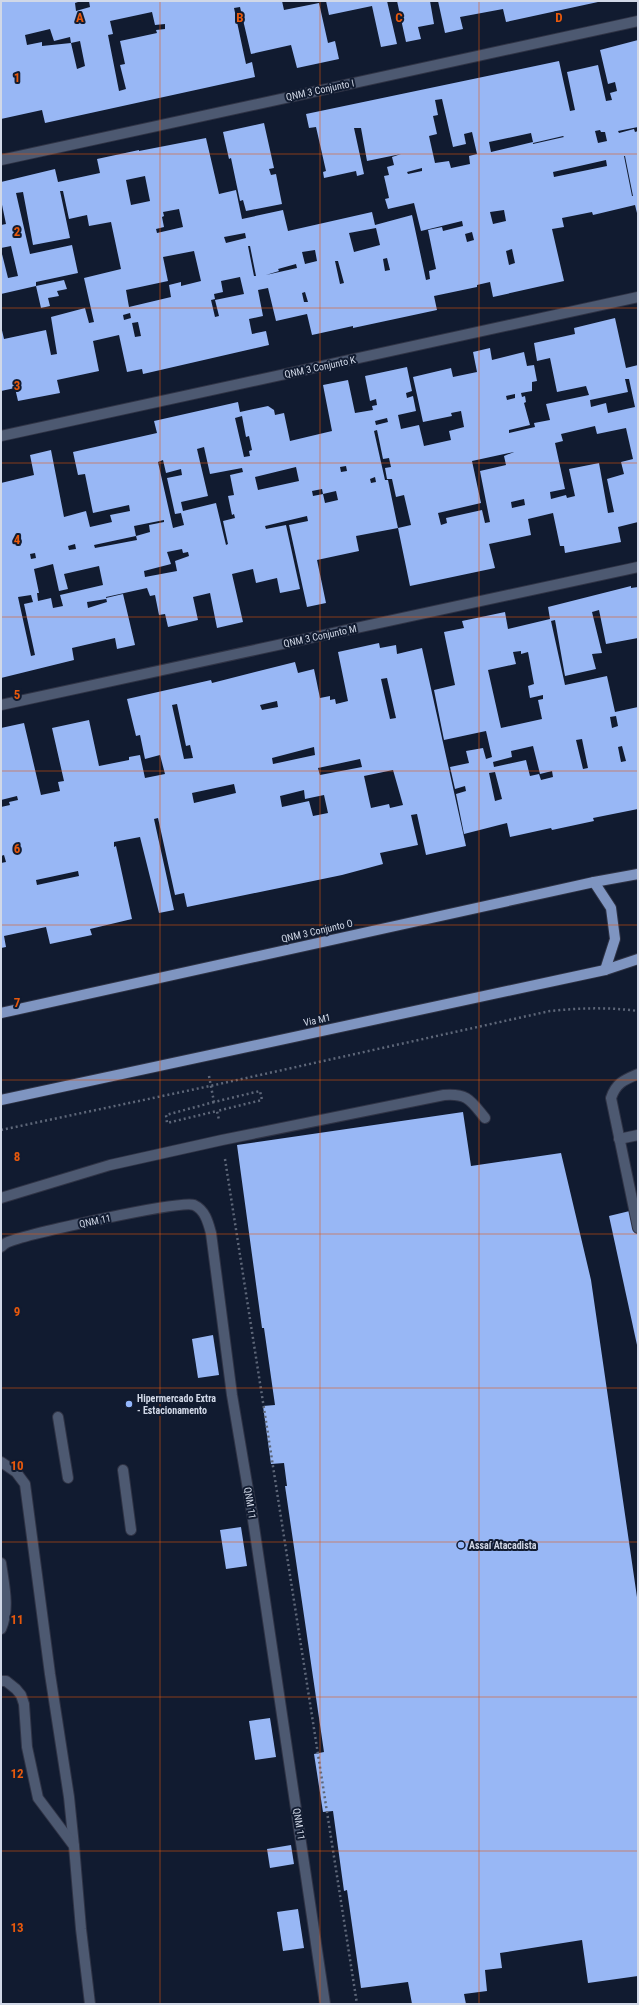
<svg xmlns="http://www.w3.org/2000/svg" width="639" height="2005" font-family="'Roboto Condensed',sans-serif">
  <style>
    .building { fill: #98b7f5; fill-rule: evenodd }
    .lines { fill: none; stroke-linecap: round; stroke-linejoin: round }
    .minor-casing { stroke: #2f3345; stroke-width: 12 }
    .major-casing { stroke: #2f3345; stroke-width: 12 }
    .path { stroke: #5e6779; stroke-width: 2.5; stroke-dasharray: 2 3; stroke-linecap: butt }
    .minor { stroke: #4d5971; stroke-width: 10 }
    .major { stroke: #7f95c1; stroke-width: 10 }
    .grid { fill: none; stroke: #e8590c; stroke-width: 1; stroke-opacity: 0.55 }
    .poi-dot { fill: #94b7fd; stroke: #111b30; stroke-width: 1.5 }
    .labels { text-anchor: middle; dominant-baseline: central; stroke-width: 4; stroke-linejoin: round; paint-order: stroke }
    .street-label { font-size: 10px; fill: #d1d8e7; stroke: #111b30 }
    .poi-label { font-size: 10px; font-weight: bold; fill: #d1d8e7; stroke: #111b30; text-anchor: start }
    .grid-label { font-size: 13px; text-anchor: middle; font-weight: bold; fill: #e8590c; stroke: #111b30; stroke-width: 4; stroke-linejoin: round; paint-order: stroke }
  </style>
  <rect width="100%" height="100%" fill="#111b30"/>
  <g class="building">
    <path d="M1,1H81L75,3L76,11L90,7L89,1H282L284,10L319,3L328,43L335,41L339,59L297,68L291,45L251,54L240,7L234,8L246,64L252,62L255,77L45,123L42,110L1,119ZM152,12L155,25L165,24V29L156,30L157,33L120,41L125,64L120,65L126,89L119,91L108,35L113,34L110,21ZM50,29L54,41L70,37L71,43L80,41L85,66L77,69L71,43L42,46V42L27,45L25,35Z"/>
    <path d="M326,1H387L397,44L381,47L372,6L329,15Z"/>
    <path d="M397,1H430L434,24L418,27L421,39L406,42Z"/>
    <path d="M438,1H598V2L506,22L503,9L460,17L463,29L445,33Z"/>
    <path d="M638,40V127L618,131L619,133L634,129L635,132L638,131V217L635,205L593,215L592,212L562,218L564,227L552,229L564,281L493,297L490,282L477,285V287L434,296L437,310L353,328V326L312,335L307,314L276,321L268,288L258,290L263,316L249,319L252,334L266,331L269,345L143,374L142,369L127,372L119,335L93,341L99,371L57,380L60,393L18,401L15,388L1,391V326L4,339L46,330L51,355L57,354L51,317L85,308L89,323L94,322L84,278L121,269L111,222L89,226L87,215L69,219L63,191H60L70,238L33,245L23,192L16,193L30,254L72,245L78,273L36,282V286L1,294V250L8,278L18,276L11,246L1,248V225L6,224L1,200V182L55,169L58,182L100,173L97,159L139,150V151L206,138L219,194L236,190L242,219L283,210L288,231L372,212L375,225L412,215L426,280L430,279L429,271L436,269L428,230L442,227L443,231L463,226L462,221L421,231L414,203L388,209L385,199L389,198L384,176L389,175L387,167L394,165L392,157L401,154L367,161L361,128H354L364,174L357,176L356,171L324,178L323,172L326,171L316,127L309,128L306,114L559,61L570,111L575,110L567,72L598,65L606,101L612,100L610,93L617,91L615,82L608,84L600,50ZM442,99L453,147L466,144L464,134L472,132L477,154L469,156L470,164L451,168L449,161L435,163L429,136L437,134L433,116L438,115L435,100ZM600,130L601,132H605L607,141L598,143L595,131ZM531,133L533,142L491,152L489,142ZM563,136L564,137L533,144V143ZM624,156H625L633,196H632ZM606,160L607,166L554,177L553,172ZM422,168V171L408,174L407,172ZM145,176L150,201L131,205L126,180ZM179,209L183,227L157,233L156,229L164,227L162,217L164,216L163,212ZM504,210L506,221L493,224L490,212ZM376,228L380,245L354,252L349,233ZM472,232L474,240L467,242L465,234ZM245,233L246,238L226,243L224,237ZM248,246H250L256,276H254ZM512,249L515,263L509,265L506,251ZM315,250L317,261L305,264L302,252ZM194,251L201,281L181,286V282L169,285L171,297L129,307L126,290L168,281L163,257ZM387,258L390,270L385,271L383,259ZM335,261H338L344,283L340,284ZM296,264L297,268L266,275L279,271L278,269ZM240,277L244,294L215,300L219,316L215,317L211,300L215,299L214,294L223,292L221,281ZM305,292L308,302H304L302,293ZM130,313L131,318L124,320L123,315ZM138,322L141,336L135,337L132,323Z"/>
    <path d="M264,123L274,168L269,169L271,175L276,174L282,204L246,211L243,200L240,201L231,158L229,159L223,132Z"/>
    <path d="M64,280L67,289L57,291L59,296L48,298L50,306L41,308L36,286Z"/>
    <path d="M615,318L626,368L638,365V522L618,527L621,542L565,553L564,546H560L553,513L528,519L531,535L489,544L495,568L410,586L398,528L411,525L404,495L396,497L392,479H387L385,468L391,467L389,458L383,459L377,430L374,431L385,480H388L398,528L356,536L359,551L317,560L326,603L307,607L289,525L308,521L307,516L265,526L266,529L286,525L300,589L280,593L277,578L256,583L253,569L232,574L243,622L217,628L210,593L193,597L198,620L168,627L165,614L159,615L155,595L150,596L147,588L106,597V599L87,602L88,608L107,602L106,598L123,594L135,645L117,649L115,638L72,648L74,660L1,678V483L34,475L30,455L51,450L64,517L86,511L90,527L112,522L110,515L130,511L129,505L93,513L85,474L78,475L73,452L157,433L154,421L238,402L240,412L268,406L274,410L275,415L284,413L290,441L332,431L323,385L348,380L355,413L373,410L372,406L377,405L376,399L370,401L365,376L407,367L412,391L406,393L407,398L413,396L416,411L398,415L401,429L419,425L424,446L451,440L449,431L464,427L461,411L451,413L452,416L423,422L413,377L451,368L453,377L477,372L473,352L490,348L492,360L524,352L527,366L534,365L537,381L532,382V391L521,393L522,397L525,396L526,402L524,403L530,425L509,430V433L535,427L534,423L550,420L546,404L589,395L586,386L557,392L550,358L537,361L534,343L575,334L574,328ZM625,379H629L635,407L608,413L606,403L591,407L590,400L628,392ZM515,394V398L507,400L506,396ZM242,416L246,437L249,436L252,450L249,451L250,456L244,457L235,418ZM387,418L388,422L376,425L375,421ZM595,426L597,434L626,428L633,459L621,462L624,474L607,479L614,512L608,513L599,463L569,469L575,496L567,498L566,495L551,499L550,492L565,489L555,443L563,441L561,434ZM204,447L210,474L242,468L243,472L230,475L234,495L228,496L232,515L234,514L235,518L223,521L228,544L226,545L216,503L183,511L181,502L208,496L197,449ZM514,452L504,456L506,465L480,471L490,522L485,523L482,510L446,518L447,523L441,525L438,513L481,503L472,461ZM163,460L166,473L181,469L182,475L167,478L175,514L181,513L184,525L173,528L158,462ZM346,466L347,471L341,472L340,467ZM296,467L299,481L258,490L255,477ZM375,477L376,482L371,483L370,479ZM322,489L323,494L336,491L338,500L325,503L323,494L313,496L312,491ZM524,499L525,505L512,508L511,502ZM164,520V522L149,525L150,532L136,536L137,540L95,548L94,545L136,536L134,526ZM75,544L76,549L69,550L68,546ZM182,549L183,553L188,552L189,556L175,561L177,571L145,577L144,571L171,564L167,552ZM35,553L36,558L31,559L30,554ZM53,564L59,591L68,589L64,574L99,566L103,585L60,595L63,606L53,608L51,598L38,601L37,593H39L34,569ZM31,595L33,602L24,604L35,655L31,656L18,597Z"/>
    <path d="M631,586V588L638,587V638L606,644L599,610L592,612L602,653L592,654L596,669L565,676L555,620L551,621L565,685L607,676L615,712L638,707V809L593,818L594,821L552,830L551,828L510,837L507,823L464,834L456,794L466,791L465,786L455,789L450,767L469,763L466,751L483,748L486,759L492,757L486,731L444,740L434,690L455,685L444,632L464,628L462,621L505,612L508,629L550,619L548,607ZM521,651V654L528,652L534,684L528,686L530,698L543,695V699L538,700L542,719L501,728L488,670L516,664L513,652ZM616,716L618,726L612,728L610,717ZM582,739L588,768L583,769L576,740ZM533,746L540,774L552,771L553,777L541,780L539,774L530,776L526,760L494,767L493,762L512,757L511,751ZM622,746L626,761L621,762L618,747ZM495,772L502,799L495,801L489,773Z"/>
    <path d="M379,643L380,648L396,645L397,654L422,648L466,846L426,855L417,814L411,815L418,845L380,853L383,864L342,875L187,907L184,893L175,895L158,818L154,819L174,910L159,913L140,837L114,842V847L116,846L132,919L90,929L92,935L50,944L46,927L4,936L6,947L1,948V863L6,862L4,855L1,856V807L10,805L9,802L18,800L17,796L1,800V728L24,723L41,795L60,791L58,782L64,781L52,728L89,720L99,766L129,760V757L140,755L145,778L165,774L160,755L145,759L140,735L136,736L127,699L211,680L212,683L295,662L298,673L314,669L320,698L330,696V700L335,699L336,704L348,701L338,652ZM387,678L396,718L390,719L381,679ZM277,701L278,707L262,710L260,705ZM177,704L186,746L190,745L193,758L184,759L172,705ZM314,747L315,755L273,764L272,758ZM360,759L362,767L320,775L318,768ZM393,770L403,805L390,808L389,804L371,808L364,776ZM234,784L236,793L194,803L192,793ZM304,790L305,799L324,795L328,813L313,816L309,801L282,807L280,796ZM78,871L79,876L37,885L36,880Z"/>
    <path d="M463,1112L471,1166L561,1153L591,1280L638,1604V1976L588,1983L582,1940L500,1953L502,1968L485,1970L487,1991L464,1994L466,2004H412L408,1982L361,1988L347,1890L344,1891L333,1811L323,1812L314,1754L324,1752L285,1486H287L284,1463L271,1464L263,1406L275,1405L264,1328H262L237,1145Z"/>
    <path d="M638,1209V1345H637L609,1216Z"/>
    <path d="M213,1335L219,1375L198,1378L192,1339Z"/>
    <path d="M241,1527L247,1566L226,1569L220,1530Z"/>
    <path d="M270,1718L276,1757L255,1760L249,1721Z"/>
    <path d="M291,1845L294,1864L270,1868L267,1849Z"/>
    <path d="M298,1909L304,1948L283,1951L277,1912Z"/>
  </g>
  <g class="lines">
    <g class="minor-casing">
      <g id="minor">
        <path d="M1,160L638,21"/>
        <path d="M1,436L638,297"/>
        <path d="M1,705L638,567"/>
        <path d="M638,1074C624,1080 616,1083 611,1098L638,1228"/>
        <path d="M619,1139L638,1135"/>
        <path d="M1,1198L110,1165L222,1140L444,1095C468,1093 471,1101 485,1118"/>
        <path d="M1,1247C3,1245 5,1243 8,1242C28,1234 180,1200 194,1205C205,1210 208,1222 211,1233L232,1395L252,1513L325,2004"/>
        <path d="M58,1417L68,1478"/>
        <path d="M1,1462L16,1472L25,1484L50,1674L69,1797L74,1846"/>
        <path d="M123,1470L131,1530"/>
        <path d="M1,1563C4,1585 10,1609 1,1629"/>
        <path d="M1,1681H6L16,1689L21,1695L24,1704L27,1747L38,1798L74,1846L81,1929L90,2004"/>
      </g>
    </g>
    <g class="major-casing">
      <g id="major">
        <path d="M594,882L611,908L615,939L605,970"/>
        <path d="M1,1013L594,882L638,874"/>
        <path d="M1,1100L605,970L638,959"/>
      </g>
    </g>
    <g class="path">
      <path d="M209,1076L214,1102L260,1091L262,1100L217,1111L219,1120"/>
      <path d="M214,1102L166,1115L167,1123L217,1111"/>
      <path d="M1,1130L210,1086L550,1011C580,1008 608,1007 638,1011"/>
      <path d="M225,1159L357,2004"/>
    </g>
    <use href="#minor" class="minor"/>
    <use href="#major" class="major"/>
  </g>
  <path class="grid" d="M160,1V2004M320,1V2004M479,1V2004M1,154H638M1,308H638M1,463H638M1,617H638M1,771H638M1,925H638M1,1080H638M1,1234H638M1,1388H638M1,1542H638M1,1697H638M1,1851H638"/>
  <g class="poi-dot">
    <circle cx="129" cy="1404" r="4"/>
    <circle cx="461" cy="1545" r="4"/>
  </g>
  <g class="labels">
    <g class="street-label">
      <text transform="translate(320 90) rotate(-12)">QNM 3 Conjunto I</text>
      <text transform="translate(320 367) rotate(-12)">QNM 3 Conjunto K</text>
      <text transform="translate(320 636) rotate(-12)">QNM 3 Conjunto M</text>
      <text transform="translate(317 931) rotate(-13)">QNM 3 Conjunto O</text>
      <text transform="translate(317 1020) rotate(-12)">Via M1</text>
      <text transform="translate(95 1221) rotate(-12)">QNM 11</text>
      <text transform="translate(250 1503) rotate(81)">QNM 11</text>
      <text transform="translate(299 1824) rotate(81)">QNM 11</text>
    </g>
    <g class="poi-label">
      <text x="137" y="1398">Hipermercado Extra<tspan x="137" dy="12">- Estacionamento</tspan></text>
      <text x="469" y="1545">Assaí Atacadista</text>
    </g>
  </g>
  <g class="grid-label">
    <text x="80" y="22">A</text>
    <text x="240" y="22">B</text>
    <text x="399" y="22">C</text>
    <text x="559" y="22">D</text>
    <text x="17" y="82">1</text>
    <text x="17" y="236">2</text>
    <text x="17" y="390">3</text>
    <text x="17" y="544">4</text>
    <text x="17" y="699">5</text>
    <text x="17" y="853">6</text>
    <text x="17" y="1007">7</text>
    <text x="17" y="1161">8</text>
    <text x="17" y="1316">9</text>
    <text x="17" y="1470">10</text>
    <text x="17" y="1624">11</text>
    <text x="17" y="1778">12</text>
    <text x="17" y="1932">13</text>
  </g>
  <rect width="639" height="2005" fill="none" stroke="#d1d8e7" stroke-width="4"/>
</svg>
